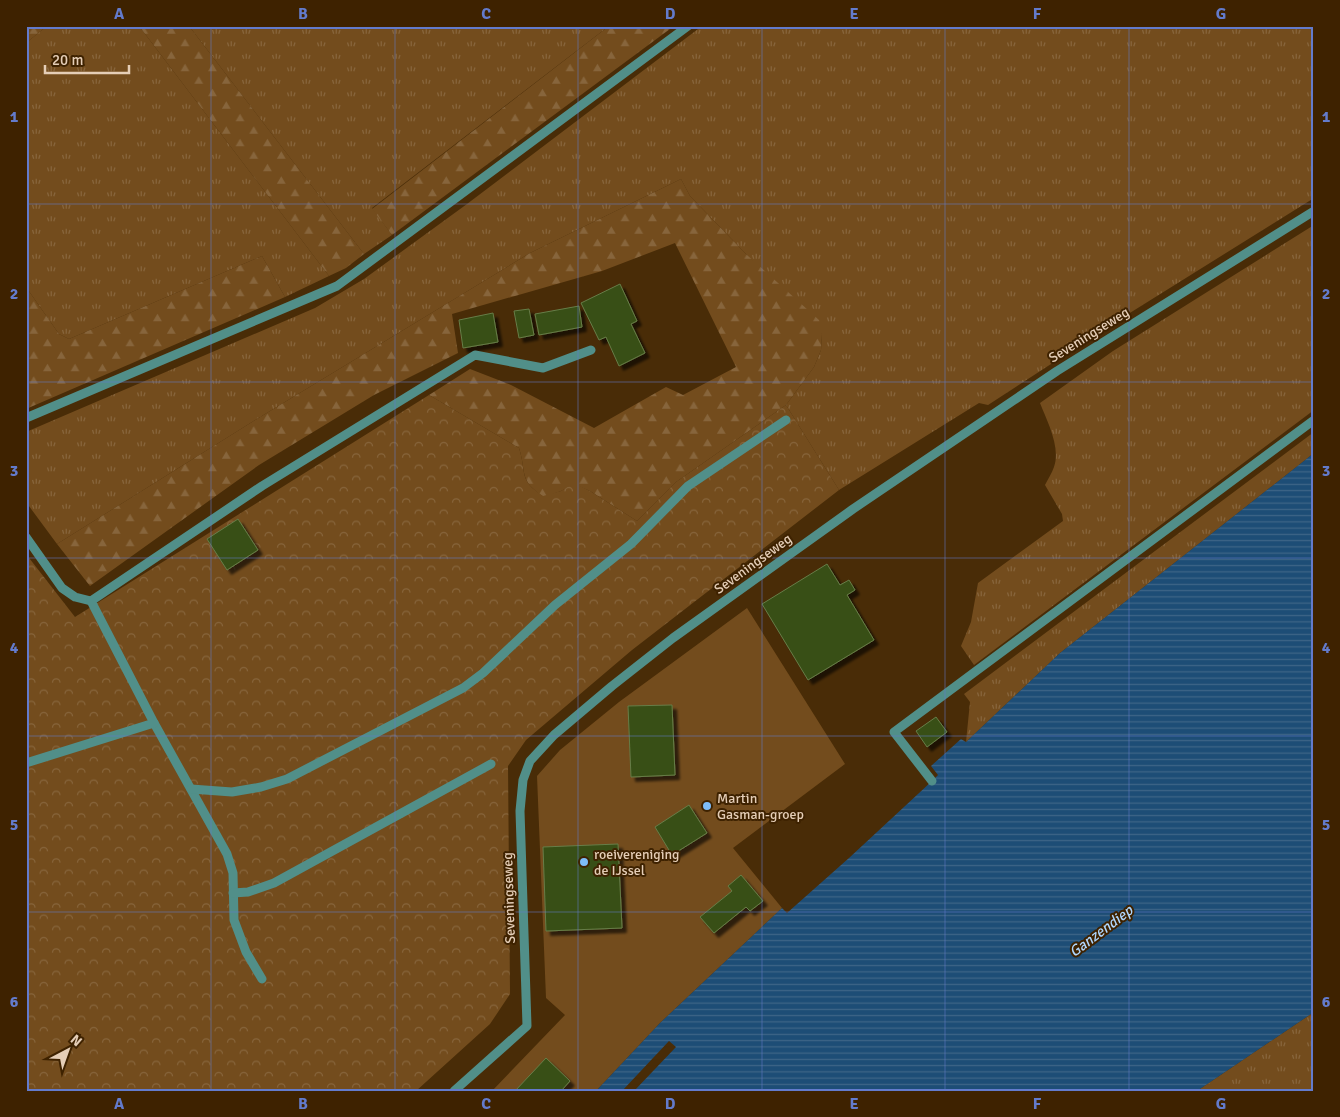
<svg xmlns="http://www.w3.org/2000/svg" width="1340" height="1117" font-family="Signika,sans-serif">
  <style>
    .grass { fill: url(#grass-tufts) }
    .forest { fill: url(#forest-firs) }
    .park { fill: url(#park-crowns) }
    .pitch { fill: #734c1d }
    .water { fill: url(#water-rules) }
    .pier { fill: #492c07 }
    .building { fill: #384f15; stroke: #667d48; filter: url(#shadow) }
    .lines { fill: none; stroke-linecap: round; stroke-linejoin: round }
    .minor { stroke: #518f89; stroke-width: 9 }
    .grid { fill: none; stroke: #637bcc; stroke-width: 1; stroke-opacity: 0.55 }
    .poi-dot { fill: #7ebdf9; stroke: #3e2200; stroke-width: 2 }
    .labels { text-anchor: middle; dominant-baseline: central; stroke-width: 4; stroke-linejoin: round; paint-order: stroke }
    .street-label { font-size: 14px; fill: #e5ceb7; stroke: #3e2200 }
    .poi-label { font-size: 14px; fill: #e5ceb7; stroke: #3e2200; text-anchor: start }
    .water-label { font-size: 15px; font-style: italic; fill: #afd7fe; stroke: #3e2200 }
    .neatline { fill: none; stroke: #637bcc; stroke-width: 2 }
    .grid-label { font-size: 16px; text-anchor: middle; font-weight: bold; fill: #637bcc }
  </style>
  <defs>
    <pattern id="grass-tufts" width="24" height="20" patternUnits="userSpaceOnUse" patternTransform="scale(1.25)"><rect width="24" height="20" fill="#734c1d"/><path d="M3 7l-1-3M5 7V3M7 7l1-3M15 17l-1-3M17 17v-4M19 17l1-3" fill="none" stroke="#87653c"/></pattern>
    <pattern id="forest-firs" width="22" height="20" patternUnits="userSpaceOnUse" patternTransform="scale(1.25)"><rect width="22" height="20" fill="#734c1d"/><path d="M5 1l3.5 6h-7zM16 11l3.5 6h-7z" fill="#87653c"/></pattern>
    <pattern id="park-crowns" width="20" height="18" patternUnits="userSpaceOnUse" patternTransform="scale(1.25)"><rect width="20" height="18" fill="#734c1d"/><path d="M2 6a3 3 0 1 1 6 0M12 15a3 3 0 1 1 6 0" fill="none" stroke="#87653c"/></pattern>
    <pattern id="water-rules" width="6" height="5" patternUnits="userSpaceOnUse" patternTransform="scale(1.25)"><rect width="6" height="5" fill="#1d4d76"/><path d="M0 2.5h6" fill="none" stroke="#3e6587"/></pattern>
    <filter id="shadow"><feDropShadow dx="4.5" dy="4.5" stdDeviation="1" flood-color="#0009"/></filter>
  </defs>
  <rect width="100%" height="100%" fill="#492c07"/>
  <g class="grass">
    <path d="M47,26H139L329,276L285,297L262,256L69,339L59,334L26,287V43Z"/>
    <path d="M189,26H609L372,208L392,235L364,254Z"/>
    <path d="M702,26H1314V198L1125,316L988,405L979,403L839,490L786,405L814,367L821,350L822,334L771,279L746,254L690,196L681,179L530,253L252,422L57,544L26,502V432L315,308L364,279L467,204Z"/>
    <path d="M1314,225V410L974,665L961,646L971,622L978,583L1063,521L1062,514L1045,485C1048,479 1052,473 1054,467C1061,447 1047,421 1040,403L1113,351Z"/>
    <path d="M1314,432V453L1060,653L966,742L970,702L964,694Z"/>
    <path d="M1314,1012V1091H1197Z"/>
  </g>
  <g class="forest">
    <path d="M26,26H47L26,43Z"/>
    <path d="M139,26H189L364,254L346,268L329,276Z"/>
    <path d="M609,26H674L392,235L372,209Z"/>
    <path d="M681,179L690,196L746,254L819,320L822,334L821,350L814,367L786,405L676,482L637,521L590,491L574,484L561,491L544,497C518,480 527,473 519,448L429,395L470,369L511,385L594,428L666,387L683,395L736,367L675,243L602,271L452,314L458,353L374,395L259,465L90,586L57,544L252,422L530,253Z"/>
    <path d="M262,256L285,297L26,409V287L59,334L69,339Z"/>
  </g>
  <path class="park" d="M429,395L519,448C527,473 518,480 543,496L561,491L574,483L590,491L637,521L676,482L786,405L839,490L632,650L526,740L508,766L510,994L490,1024L416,1091H26V554L75,617Z"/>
  <path class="pitch" d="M747,608L845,764L733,848L782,908L660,1023L596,1091H492L565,1015L546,998L537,776L560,750L619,702Z"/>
  <path class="water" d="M1314,453V1012L1197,1091H596L660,1023L782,908L787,913L849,858L932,781L938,775L931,766L961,739L966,742L1060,653Z"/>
  <path class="pier" d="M669,1041L676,1047L634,1091H622Z"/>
  <g class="building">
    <path d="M620,284L637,321L631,324L645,353L619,366L606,337L599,340L581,303Z"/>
    <path d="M579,306L582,327L539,335L535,314Z"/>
    <path d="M529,309L534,335L519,338L514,311Z"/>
    <path d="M493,313L498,342L463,348L459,320Z"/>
    <path d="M238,519L258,550L227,570L207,539Z"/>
    <path d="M827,564L840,585L849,580L855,590L847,595L874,640L808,680L762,604Z"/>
    <path d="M672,705L675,775L631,777L628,706Z"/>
    <path d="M936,717L947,732L927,747L916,731Z"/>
    <path d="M689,805L707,833L672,855L655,827Z"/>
    <path d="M618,844L622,928L546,931L543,847Z"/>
    <path d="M741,875L763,901L750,911L746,907L714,933L700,917L732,891L728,886Z"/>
    <path d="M546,1058L570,1081L561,1091H515Z"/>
  </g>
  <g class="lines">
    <g class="minor">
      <path d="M26,418L337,286L688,26"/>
      <path d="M26,537L62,588L75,597L91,601"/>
      <path d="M154,723L227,854L233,873L234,920L246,952L262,979"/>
      <path d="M26,763L154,723L91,601L262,486L475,355L543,368L591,350"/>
      <path d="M932,781L894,732L1314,420"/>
      <path d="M191,789L232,792L261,787L287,779L463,688L483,673L555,605L631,544L688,486L786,420"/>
      <path d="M233,893L248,892L274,883L491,764"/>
      <path d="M454,1091L527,1026L520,811L523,780L530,761L554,735L612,686L673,638L853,509L1057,371L1314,211"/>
    </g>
  </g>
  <path class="grid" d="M211,26V1091M395,26V1091M578,26V1091M762,26V1091M945,26V1091M1129,26V1091M26,204H1314M26,382H1314M26,558H1314M26,736H1314M26,912H1314"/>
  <g class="poi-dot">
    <circle cx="707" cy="806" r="5"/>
    <circle cx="584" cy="862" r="5"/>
  </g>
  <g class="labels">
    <g class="street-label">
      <text transform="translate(1089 335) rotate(-32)">Seveningseweg</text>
      <text transform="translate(753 564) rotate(-36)">Seveningseweg</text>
      <text transform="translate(509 898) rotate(-92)">Seveningseweg</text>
    </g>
    <g class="poi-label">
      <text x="717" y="798">Martin<tspan x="717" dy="16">Gasman-groep</tspan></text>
      <text x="594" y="854">roeivereniging<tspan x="594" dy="16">de IJssel</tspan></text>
    </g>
    <g class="water-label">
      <text transform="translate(1101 931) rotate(-37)">Ganzendiep</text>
    </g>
  </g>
  <rect width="1340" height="1117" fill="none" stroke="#3e2200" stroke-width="55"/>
  <g transform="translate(68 1050) rotate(41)" stroke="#3e2200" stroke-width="4" paint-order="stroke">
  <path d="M0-4L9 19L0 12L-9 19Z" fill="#e5ceb7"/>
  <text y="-8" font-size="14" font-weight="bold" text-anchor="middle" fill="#e5ceb7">N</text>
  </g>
  <path d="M45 65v8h84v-8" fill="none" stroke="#e5ceb7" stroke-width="2.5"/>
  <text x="52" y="65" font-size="15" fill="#e5ceb7" stroke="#3e2200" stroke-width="4" paint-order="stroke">20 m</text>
  <rect x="28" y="28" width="1284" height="1062" class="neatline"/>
  <g class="grid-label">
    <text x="119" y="19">A</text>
    <text x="303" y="19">B</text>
    <text x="486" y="19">C</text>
    <text x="670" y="19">D</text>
    <text x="854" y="19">E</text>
    <text x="1037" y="19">F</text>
    <text x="1221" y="19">G</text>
    <text x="14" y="122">1</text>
    <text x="1326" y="122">1</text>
    <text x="14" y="299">2</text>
    <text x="1326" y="299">2</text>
    <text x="14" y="476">3</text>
    <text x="1326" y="476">3</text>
    <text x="14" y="653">4</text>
    <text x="1326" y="653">4</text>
    <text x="14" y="830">5</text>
    <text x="1326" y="830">5</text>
    <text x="14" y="1007">6</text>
    <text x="1326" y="1007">6</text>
    <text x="119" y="1109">A</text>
    <text x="303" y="1109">B</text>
    <text x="486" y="1109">C</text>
    <text x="670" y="1109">D</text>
    <text x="854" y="1109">E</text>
    <text x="1037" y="1109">F</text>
    <text x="1221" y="1109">G</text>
  </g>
</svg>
